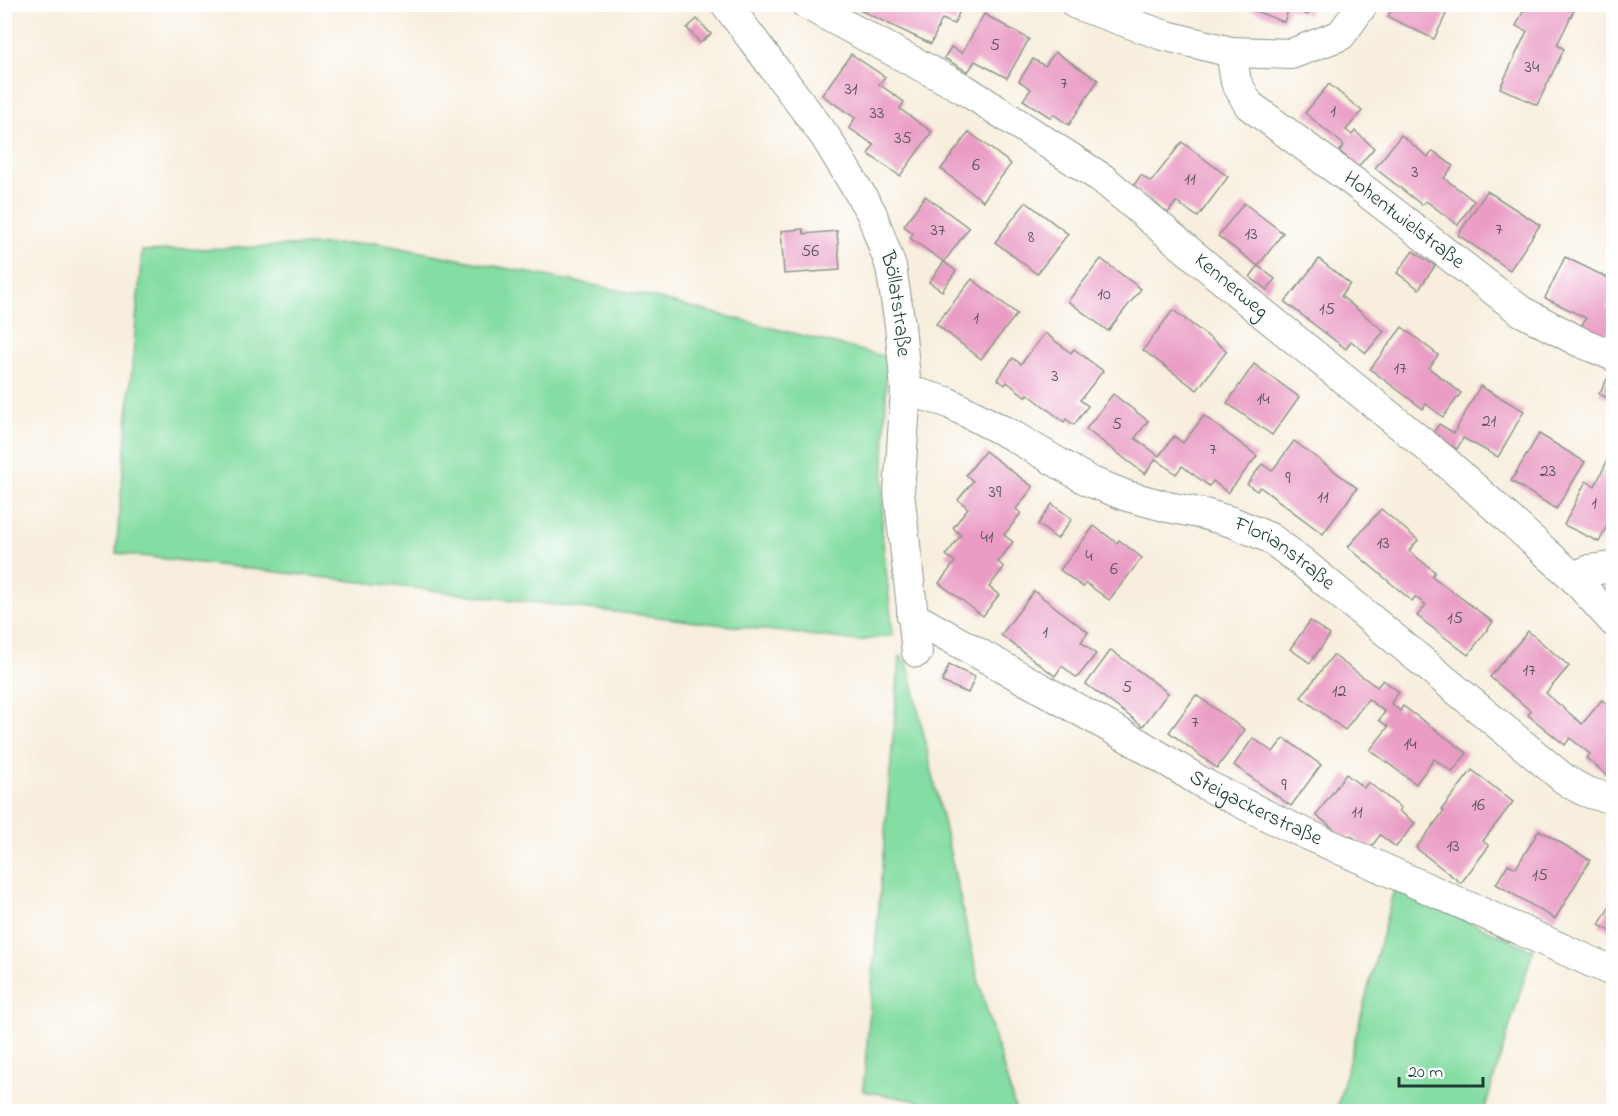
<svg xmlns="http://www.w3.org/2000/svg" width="1618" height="1116" font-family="'Indie Flower',sans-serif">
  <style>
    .green { fill: #84dda2; stroke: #528d6b; stroke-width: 1.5 }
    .building { fill: #ea9cc5 }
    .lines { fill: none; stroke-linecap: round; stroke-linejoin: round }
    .minor-casing { stroke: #8b9688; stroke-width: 32 }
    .minor { stroke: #fff; stroke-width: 30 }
    .labels { text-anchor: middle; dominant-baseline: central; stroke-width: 4.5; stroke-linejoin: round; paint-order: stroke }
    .number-label { font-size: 18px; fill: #525558 }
    .street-label { font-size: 21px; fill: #1f3d34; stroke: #fff }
  </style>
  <rect width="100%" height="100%" fill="#fff"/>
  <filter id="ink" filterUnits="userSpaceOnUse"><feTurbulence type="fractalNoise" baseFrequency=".0167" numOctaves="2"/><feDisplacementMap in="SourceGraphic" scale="12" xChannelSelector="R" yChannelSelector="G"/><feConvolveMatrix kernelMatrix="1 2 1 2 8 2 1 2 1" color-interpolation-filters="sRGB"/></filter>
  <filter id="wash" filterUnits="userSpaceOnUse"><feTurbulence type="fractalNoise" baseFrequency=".008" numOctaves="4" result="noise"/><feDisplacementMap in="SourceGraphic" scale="24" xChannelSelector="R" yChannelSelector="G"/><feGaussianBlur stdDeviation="1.35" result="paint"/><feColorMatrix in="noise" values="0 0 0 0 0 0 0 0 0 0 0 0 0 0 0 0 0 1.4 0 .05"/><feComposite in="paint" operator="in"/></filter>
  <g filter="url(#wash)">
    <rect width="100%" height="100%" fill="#f7eedd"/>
    <g class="green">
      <path d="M375,243L639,294L887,357L882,533L893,635L860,641L116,553L142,251Z"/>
      <path d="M900,656L908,664L979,983L1015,1108L1012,1111H971L863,1091Z"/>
      <path d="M1394,889L1533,950L1484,1111L1336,1112Z"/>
    </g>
    <g id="blocks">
      <g class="building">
        <path d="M847,4H963L954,24L942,19L931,44Z"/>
        <path d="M1312,4L1308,15L1289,8L1284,22L1239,5Z"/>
        <path d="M1394,4H1451L1434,39L1388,17Z"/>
        <path d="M1527,4H1577L1557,45L1564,49L1537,105L1500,88L1527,31L1516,26Z"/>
        <path d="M984,14L1029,39L1007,78L975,61L968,72L944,58L951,47L962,53Z"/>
        <path d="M697,19L711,34L700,43L687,28Z"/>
        <path d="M1055,52L1098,80L1069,125L1053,114L1051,118L1023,100L1031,89L1019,81L1033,59L1045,66Z"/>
        <path d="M851,54L885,77L879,84L904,102L900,109L932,132L900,176L868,154L874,145L849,128L855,118L822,95Z"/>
        <path d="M1329,84L1362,111L1346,130L1352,135L1355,131L1374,148L1358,167L1339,151L1344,145L1305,113Z"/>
        <path d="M969,132L1011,164L983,201L941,169Z"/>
        <path d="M1401,135L1428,157L1433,151L1453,166L1444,178L1474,201L1458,225L1426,201L1422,205L1375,168Z"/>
        <path d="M1182,142L1228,177L1198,217L1176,202L1168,213L1133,186L1141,175L1151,182Z"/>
        <path d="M1614,180V195L1608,192Z"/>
        <path d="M1487,191L1540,225L1510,270L1458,235Z"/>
        <path d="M925,196L969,228L944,262L956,271L942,291L929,282L944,262L910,238L913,233L904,226Z"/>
        <path d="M1026,202L1068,234L1037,274L995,242Z"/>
        <path d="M1244,203L1283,233L1258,266L1218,236Z"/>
        <path d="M803,229L804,234L837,231L840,270L784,274L781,231Z"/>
        <path d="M1413,251L1435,266L1419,289L1397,273Z"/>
        <path d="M1565,257L1614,281V294L1607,308L1614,311V320L1604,340L1580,328L1586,318L1545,298Z"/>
        <path d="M1101,259L1141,289L1108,331L1068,301Z"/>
        <path d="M1319,259L1350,284L1341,296L1384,331L1366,353L1351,341L1346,349L1285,302Z"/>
        <path d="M1258,266L1275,279L1267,290L1250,277Z"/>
        <path d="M972,279L1017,314L981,359L936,324Z"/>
        <path d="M1173,310L1227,351L1197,390L1143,350Z"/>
        <path d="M1402,327L1438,355L1429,368L1461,393L1443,417L1426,404L1423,409L1370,369Z"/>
        <path d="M1045,333L1071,353L1074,349L1103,371L1080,400L1088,406L1074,425L1066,419L1064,422L1028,394L1026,397L1007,382L1005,385L997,379L1013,358L1021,364Z"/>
        <path d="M1254,364L1299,397L1272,435L1227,403Z"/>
        <path d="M1611,372L1614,373V401L1599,394Z"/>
        <path d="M1480,386L1524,411L1498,457L1463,438L1457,449L1432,435L1439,424L1454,433Z"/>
        <path d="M1113,394L1148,421L1135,438L1159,456L1174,436L1183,443L1204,416L1257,456L1228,493L1213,481L1209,486L1182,466L1176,474L1156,459L1145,474L1086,429Z"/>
        <path d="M1539,434L1585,462L1556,509L1511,481Z"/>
        <path d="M1294,441L1357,488L1323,534L1260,487L1257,491L1247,484L1262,464L1272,471Z"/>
        <path d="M985,451L1033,487L1016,509L1021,513L1004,535L1013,542L998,562L1004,567L989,587L999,595L983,616L939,583L955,562L946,555L961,535L953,528L968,508L958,500L973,481L966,475Z"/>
        <path d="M1608,459L1614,461V524L1609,522L1599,542L1564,525L1586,481L1595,486Z"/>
        <path d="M1052,504L1072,519L1057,539L1038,524Z"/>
        <path d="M1381,509L1418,540L1409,551L1435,572L1432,576L1493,622L1468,655L1417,616L1426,605L1415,597L1412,601L1348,547Z"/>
        <path d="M1094,526L1117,543L1119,540L1142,558L1109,600L1086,583L1083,587L1060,570Z"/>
        <path d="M1034,591L1088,632L1081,642L1096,654L1077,678L1062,666L1055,676L1001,635Z"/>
        <path d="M1310,621L1330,635L1310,663L1290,649Z"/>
        <path d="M1528,631L1569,666L1546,693L1582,724L1602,700L1614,709V767L1607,775L1586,758L1590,754L1570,738L1565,745L1528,715L1531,711L1490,677Z"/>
        <path d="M1111,650L1168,693L1143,726L1086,684Z"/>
        <path d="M1333,655L1377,687L1383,680L1399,692L1391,703L1400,711L1403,706L1467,753L1452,772L1434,759L1416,784L1370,750L1388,727L1379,720L1385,712L1368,699L1345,730L1301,697Z"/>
        <path d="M949,665L975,677L968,693L942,682Z"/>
        <path d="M1196,695L1245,730L1217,768L1169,732Z"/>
        <path d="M1253,738L1273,752L1284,738L1321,765L1291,806L1234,765Z"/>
        <path d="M1472,770L1513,802L1483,841L1489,846L1461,883L1416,848L1444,811L1442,809Z"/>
        <path d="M1346,774L1364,788L1368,782L1401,808L1399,811L1415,823L1396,847L1380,835L1369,850L1350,835L1347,839L1316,815Z"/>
        <path d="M1539,830L1590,860L1555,919L1496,884L1508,864L1516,868Z"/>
        <path d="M1614,899V933L1599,925Z"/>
      </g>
    </g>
  </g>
  <g filter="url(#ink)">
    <use href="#blocks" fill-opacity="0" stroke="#8b9688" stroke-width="1.5"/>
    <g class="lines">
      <g class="minor-casing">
        <g id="minor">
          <path id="s1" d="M726,4L825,136L871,212L891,267L900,325L906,390L899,492L917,652"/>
          <path id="s2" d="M806,4L964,89L1103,179L1260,311L1446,462L1573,577L1614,622"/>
          <path d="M1076,4L1163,35L1231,52L1291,54L1341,35L1363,4"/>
          <path id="s3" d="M1231,52L1236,82L1249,105L1359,186L1521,311L1580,342L1614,356"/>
          <path id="s4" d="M906,390L947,402L1013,436L1089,481L1127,496L1168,507L1204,514L1232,522L1270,538L1302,562L1563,778C1582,791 1590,795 1614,798"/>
          <path d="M1573,577L1590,570L1614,567"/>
          <path id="s5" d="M912,616L1136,742L1206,785L1284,824L1614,972"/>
        </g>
      </g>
      <use href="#minor" class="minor"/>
    </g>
  </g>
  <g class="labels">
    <g class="number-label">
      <text x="995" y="46">5</text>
      <text x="1532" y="68">34</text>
      <text x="1064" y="84">7</text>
      <text x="851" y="90">31</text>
      <text x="1333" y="112">1</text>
      <text x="877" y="114">33</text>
      <text x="903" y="139">35</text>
      <text x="976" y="166">6</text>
      <text x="1415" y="173">3</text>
      <text x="1190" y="180">11</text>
      <text x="1499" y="230">7</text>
      <text x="938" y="231">37</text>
      <text x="1251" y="235">13</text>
      <text x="1031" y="238">8</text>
      <text x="810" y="252">56</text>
      <text x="1104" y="295">10</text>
      <text x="1327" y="310">15</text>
      <text x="976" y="319">1</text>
      <text x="1400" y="369">17</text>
      <text x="1055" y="377">3</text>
      <text x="1263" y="400">14</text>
      <text x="1489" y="422">21</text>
      <text x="1117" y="425">5</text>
      <text x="1213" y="450">7</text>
      <text x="1548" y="472">23</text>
      <text x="1288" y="479">9</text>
      <text x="995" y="493">39</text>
      <text x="1323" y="498">11</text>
      <text x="1594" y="504">1</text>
      <text x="987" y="538">41</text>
      <text x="1383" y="544">13</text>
      <text x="1089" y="557">4</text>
      <text x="1114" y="570">6</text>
      <text x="1455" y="619">15</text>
      <text x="1045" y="633">1</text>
      <text x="1529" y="671">17</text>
      <text x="1127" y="688">5</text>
      <text x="1339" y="692">12</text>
      <text x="1195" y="723">7</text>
      <text x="1410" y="745">14</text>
      <text x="1284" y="786">9</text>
      <text x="1478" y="806">16</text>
      <text x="1357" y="813">11</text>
      <text x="1453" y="847">13</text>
      <text x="1540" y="876">15</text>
    </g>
    <g class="street-label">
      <text stroke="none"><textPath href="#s3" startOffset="250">Hohentwielstraße</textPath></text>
      <text stroke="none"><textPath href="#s2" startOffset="512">Kennerweg</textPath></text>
      <text stroke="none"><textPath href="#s1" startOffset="350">Böllatstraße</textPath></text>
      <text stroke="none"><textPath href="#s4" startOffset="416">Florianstraße</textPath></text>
      <text stroke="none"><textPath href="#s5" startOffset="394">Steigackerstraße</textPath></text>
    </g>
  </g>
  <rect width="1618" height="1116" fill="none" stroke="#fff" stroke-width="24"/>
  <path d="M1399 1077v9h84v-9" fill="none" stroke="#1f3d34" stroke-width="3"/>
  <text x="1408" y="1077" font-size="18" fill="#1f3d34" stroke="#ffffff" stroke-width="4.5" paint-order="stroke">20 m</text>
</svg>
